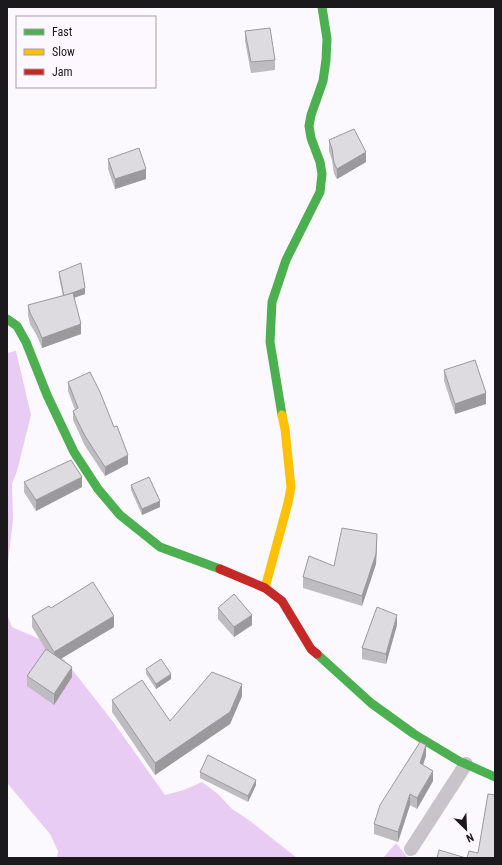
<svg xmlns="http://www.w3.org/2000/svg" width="502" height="865" font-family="'Roboto Condensed',sans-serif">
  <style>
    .forest { fill: #e9ccf4 }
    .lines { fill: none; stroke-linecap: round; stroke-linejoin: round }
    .lane { stroke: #c9c3cc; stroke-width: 14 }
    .fast { stroke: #4caf50; stroke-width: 9 }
    .slow { stroke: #ffc107; stroke-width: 9 }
    .jam { stroke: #c62828; stroke-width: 9 }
    .wall { fill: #bebcc0 }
    .shaded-wall { fill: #9b999c }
    .building { fill: #dddbdf; stroke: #9b999c }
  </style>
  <rect width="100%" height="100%" fill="#fcf9fe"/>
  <g class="forest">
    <path d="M16,351L31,415L17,471L12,484L13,519L7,571V353Z"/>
    <path d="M7,614L12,627L53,645L114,723L165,795L184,790L202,782L218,794L232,809L249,820L297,858H57L58,851L50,834L13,790L7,783Z"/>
    <path d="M396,843L407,857L406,858H383Z"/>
  </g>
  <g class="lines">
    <path class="lane" d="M411,849L466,764"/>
    <g class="fast">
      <path d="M7,319L17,326L26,342L47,395L74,452L98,489L120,515L160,547L220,569"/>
      <path d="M282,415L270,342L272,302L286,260L320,192L322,174L320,162L311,138L309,126L311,115L323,81L326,60L327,39L322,7"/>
      <path d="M317,654L371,703L414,734L459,761L495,777"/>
    </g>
    <path class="slow" d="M265,588L288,503L291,487L285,429L282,415"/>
    <path class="jam" d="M220,569L265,588L282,601L311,649L317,654"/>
  </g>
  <g class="wall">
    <path d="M245,31L275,60V70L251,73L245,41Z"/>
    <path d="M329,140L366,162L337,179L334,174L332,160L329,151Z"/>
    <path d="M108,159L146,179L115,189L108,169Z"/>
    <path d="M59,272L85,294L74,298L81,334L42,348L37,336L30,324L28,315V305L63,296L59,277Z"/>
    <path d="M444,370L486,404L455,414L444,381Z"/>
    <path d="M68,382L128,464L105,476L85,446L73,420V411L75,410L68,391Z"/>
    <path d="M24,482L82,487L36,511L24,492Z"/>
    <path d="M131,485L160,507L142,515L131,490Z"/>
    <path d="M377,544L376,564L362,606L303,588V577L334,566Z"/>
    <path d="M51,608L114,627L60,659L72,677L54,705L27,686V676L46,650L32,627V616Z"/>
    <path d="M218,608L252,625L234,637L218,619Z"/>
    <path d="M397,625L386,664L362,659V648Z"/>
    <path d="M146,669L171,679L156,689L146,674Z"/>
    <path d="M242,696L230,724L155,775L112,712V700L170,721Z"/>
    <path d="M426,756L423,765L433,781L417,809L410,805L398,842L374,834V824Z"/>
    <path d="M200,772L256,785L248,802L200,778Z"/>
  </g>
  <g class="shaded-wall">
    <path d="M366,152V162L337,179V169Z"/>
    <path d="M146,169V179L115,189V179Z"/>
    <path d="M85,288V294L64,301V296Z"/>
    <path d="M81,324V334L42,348V338Z"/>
    <path d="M486,393V404L455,414V404Z"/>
    <path d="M128,455V464L105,476V467Z"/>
    <path d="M82,477V487L36,511V500Z"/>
    <path d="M160,501V507L142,515V509Z"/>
    <path d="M377,534V544L376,564L362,606V596Z"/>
    <path d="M252,615V625L234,637V627Z"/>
    <path d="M397,615V625L386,664V654Z"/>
    <path d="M114,616V627L54,663V652Z"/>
    <path d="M72,667V677L54,705V694Z"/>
    <path d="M171,674V679L156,689V684Z"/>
    <path d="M242,684V696L230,724L155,775V763Z"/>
    <path d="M426,745V756L420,773V763Z"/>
    <path d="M433,771V781L417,809V798Z"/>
    <path d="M256,780V785L248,802V796Z"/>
    <path d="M410,794V805L398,842V832Z"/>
  </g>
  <g class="building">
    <path d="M270,28L275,60L251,62L245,31Z"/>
    <path d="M354,129L366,152L337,169L334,163L332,149L329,140Z"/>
    <path d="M139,148L146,169L115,179L108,159Z"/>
    <path d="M81,263L85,288L64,296L59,272Z"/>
    <path d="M73,293L81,324L42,338L37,326L30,313L28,305Z"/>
    <path d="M475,360L486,393L455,404L444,370Z"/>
    <path d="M90,372L100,392L114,427L117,426L128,455L105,467L85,436L76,418L73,411L78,408L68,382Z"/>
    <path d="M71,460L82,477L36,500L24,482Z"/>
    <path d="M149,477L160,501L142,509L131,485Z"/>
    <path d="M342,528L377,534L376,554L362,596L303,577L309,556L334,566Z"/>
    <path d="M93,582L114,616L54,652L32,616L49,606L51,608Z"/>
    <path d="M234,594L252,615L234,627L218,608Z"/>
    <path d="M377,607L397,615L386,654L362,648Z"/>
    <path d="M46,649L72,667L54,694L27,676Z"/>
    <path d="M161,659L171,674L156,684L146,669Z"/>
    <path d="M212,672L242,684L230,712L155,763L112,700L142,680L170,721Z"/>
    <path d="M420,742L426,745L420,763L433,771L417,798L410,794L398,832L374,824L380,805Z"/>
    <path d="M208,755L256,780L248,796L200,772Z"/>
    <path d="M488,794L495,795V858H467L469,851L478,853Z"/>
    <path d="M439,850L466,858H437Z"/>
  </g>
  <rect width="502" height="865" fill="none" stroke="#1b191b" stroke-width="16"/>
  <rect x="16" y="16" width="140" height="72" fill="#fdf8ff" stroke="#a39fa4"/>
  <rect x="24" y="29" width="20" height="6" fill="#4caf50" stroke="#a39fa4"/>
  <text x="52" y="36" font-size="12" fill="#1b191b">Fast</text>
  <rect x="24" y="49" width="20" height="6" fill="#ffc107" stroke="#a39fa4"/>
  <text x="52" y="56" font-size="12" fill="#1b191b">Slow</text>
  <rect x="24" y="69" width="20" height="6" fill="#c62828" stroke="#a39fa4"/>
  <text x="52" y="76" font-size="12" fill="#1b191b">Jam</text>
  <g transform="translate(466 829) rotate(156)" stroke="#fdf8ff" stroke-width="3" paint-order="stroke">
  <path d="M0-3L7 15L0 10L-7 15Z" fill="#1b191b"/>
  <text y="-6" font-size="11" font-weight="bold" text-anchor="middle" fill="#1b191b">N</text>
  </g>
</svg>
